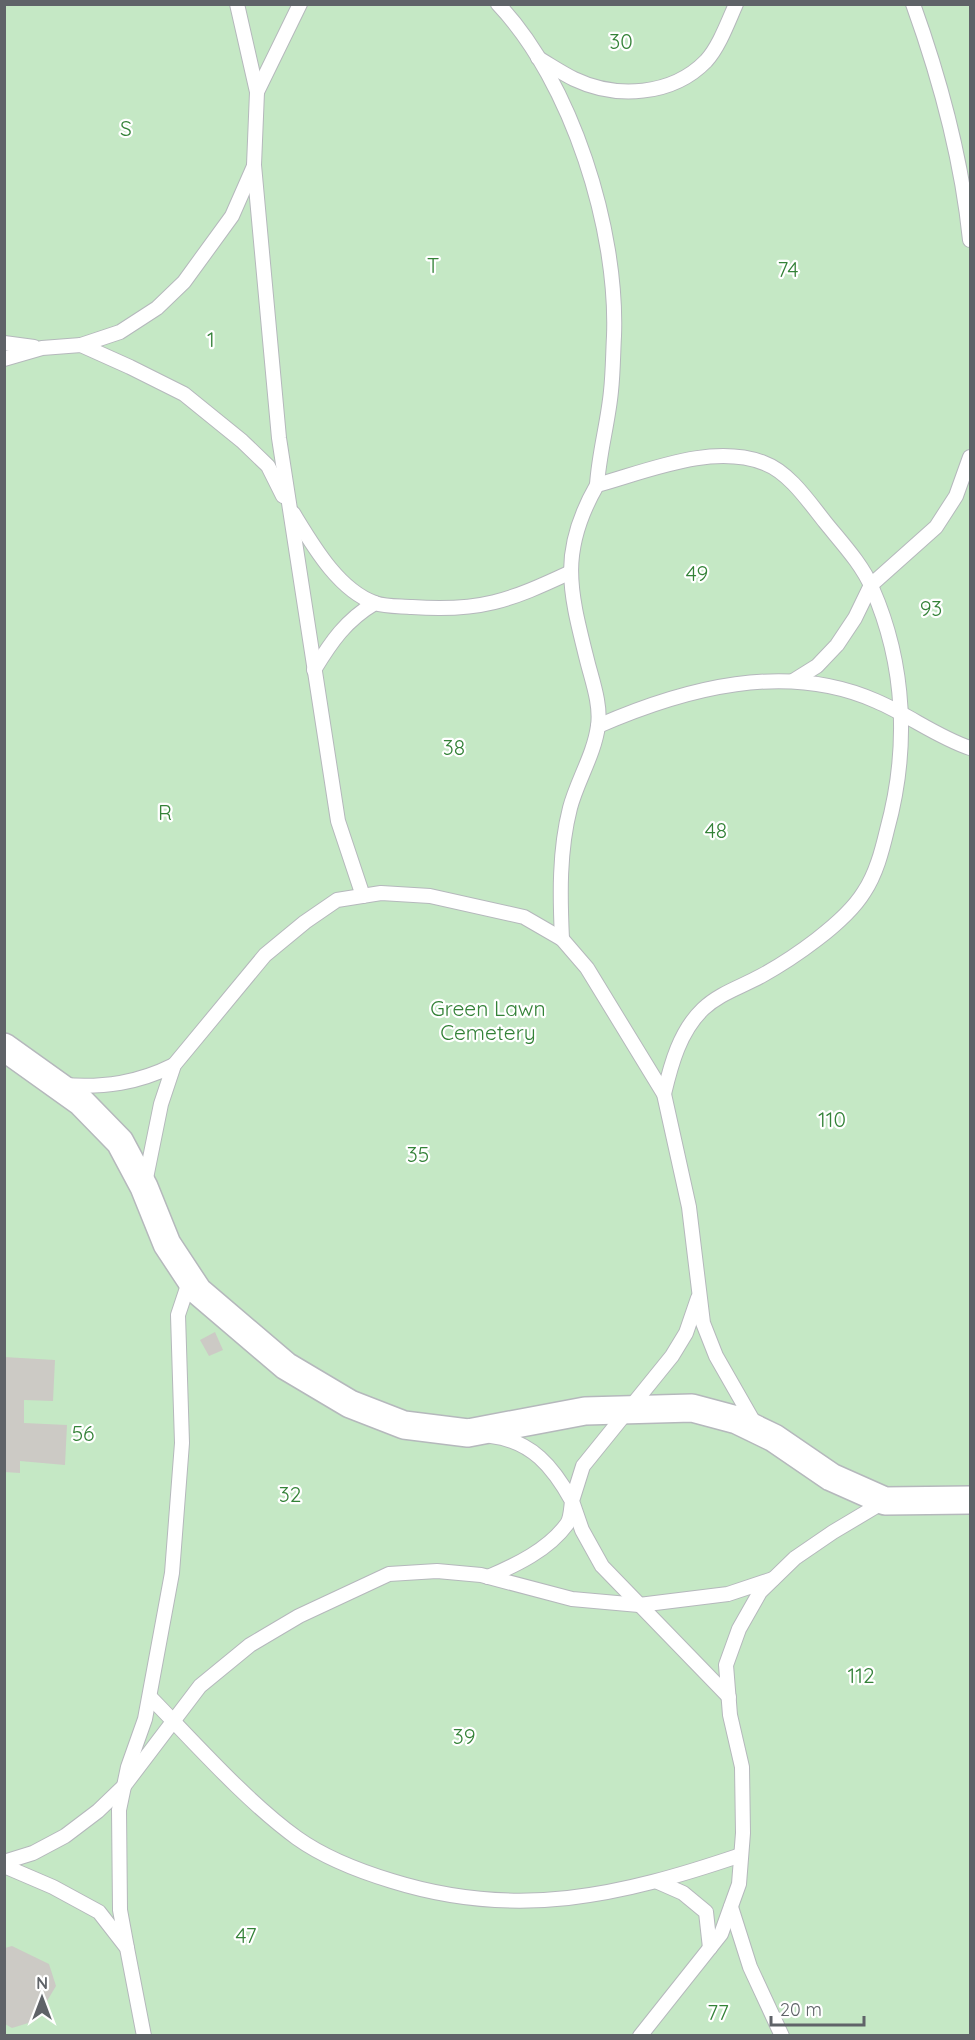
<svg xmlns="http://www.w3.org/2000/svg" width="975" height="2040" font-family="Quicksand,sans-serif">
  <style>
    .green { fill: #c5e8c5 }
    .building { fill: #cccac5 }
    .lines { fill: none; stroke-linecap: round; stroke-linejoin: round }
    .lane-casing { stroke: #b5b8bc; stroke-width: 16 }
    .street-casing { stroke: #b5b8bc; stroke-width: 30 }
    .lane { stroke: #fff; stroke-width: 14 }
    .street { stroke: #fff; stroke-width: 27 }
    .labels { text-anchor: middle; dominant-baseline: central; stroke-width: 4.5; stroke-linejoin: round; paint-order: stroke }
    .park-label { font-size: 21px; fill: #348238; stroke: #fff }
  </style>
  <rect width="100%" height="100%" fill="#f1efe8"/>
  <path class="green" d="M5,5H970V2035L5,2036Z"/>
  <g class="building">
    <path d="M215,1332L223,1350L209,1356L200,1340Z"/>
    <path d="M4,1357L55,1360L53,1401L24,1400V1423L67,1425L65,1465L20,1461V1473L4,1472Z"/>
    <path d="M12,1946L49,1964L56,1986L35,2021L12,2028L5,2024V1948Z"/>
  </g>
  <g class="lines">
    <g class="lane-casing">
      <g id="lane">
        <path d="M237,4L257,92L254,165L279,438L338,821L363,896"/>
        <path d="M498,4C572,82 618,230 614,336C613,354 613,373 611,391C608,423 599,453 597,485"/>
        <path d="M913,4C940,79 962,161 970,240"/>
        <path d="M538,58C550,65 562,73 574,79C616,99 672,96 706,61C719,47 728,22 736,4"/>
        <path d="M257,92L300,4"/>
        <path d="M4,343L34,347"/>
        <path d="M81,345L120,332L157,308L184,282L232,216L254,166"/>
        <path d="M4,359L42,348L81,345L130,367L184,394L242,441L268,466L283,496"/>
        <path d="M293,513C312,544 338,590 375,603C386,607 400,606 412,607C480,612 509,601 571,572"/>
        <path d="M314,670C331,642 346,620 375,603"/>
        <path d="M793,681L817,666L837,645L855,618L871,585L936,527L956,496L970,457"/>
        <path d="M598,726C685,688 786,661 876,701C909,715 937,737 970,748"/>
        <path d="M562,939C560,896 559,851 570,808C577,781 594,755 598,726C601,706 593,683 588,664C570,592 558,553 597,485C648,471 712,443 764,463C789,472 809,502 825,522C841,542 862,564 872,588C906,665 909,750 887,830C882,851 876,874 864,892C845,923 792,959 761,976C741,987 720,993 703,1009C680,1031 671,1064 664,1094"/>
        <path d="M64,1085C104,1088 138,1083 174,1065"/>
        <path d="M145,1183L161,1104L174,1065L265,955L305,922L337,900L381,893L430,896L524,917L562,939L587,968L664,1094L689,1207L703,1323L716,1356L756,1426"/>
        <path d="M698,1298L686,1333L672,1356L583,1466L572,1501L582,1530L602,1566L729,1697"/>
        <path d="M488,1577C516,1565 548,1550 567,1524C571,1518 571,1508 572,1501C553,1467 532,1441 491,1436"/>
        <path d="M150,1697C195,1743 246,1801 297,1838C325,1858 359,1871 392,1881C517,1920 620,1896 741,1855"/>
        <path d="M4,1862L33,1853L65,1836L98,1811L124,1786L200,1686L250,1645L299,1616L389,1574L437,1571L481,1575L572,1599L639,1605L728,1594L773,1579"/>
        <path d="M4,1866L53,1887L99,1912L127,1948L144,2036"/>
        <path d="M658,1882L683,1893L706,1912L710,1948"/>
        <path d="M731,1907L750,1967L782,2036"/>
        <path d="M127,1948L120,1910L119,1810L128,1767L145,1719L172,1573L182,1443L178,1315L190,1279"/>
        <path d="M640,2036L721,1934L739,1884L743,1833L742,1767L730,1715L726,1665L739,1629L760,1592L795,1558L833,1532L885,1501"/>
      </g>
    </g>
    <g class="street-casing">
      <path id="street" d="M4,1047L81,1102L120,1142L144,1187L167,1244L198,1291L286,1366L350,1404L404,1425L468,1433L585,1411L692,1408L737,1420L774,1438L831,1477L885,1501L970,1500"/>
    </g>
    <use href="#lane" class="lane"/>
    <use href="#street" class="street"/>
  </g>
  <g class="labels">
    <g class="park-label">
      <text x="621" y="41">30</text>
      <text x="126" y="128">S</text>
      <text x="433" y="265">T</text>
      <text x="788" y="269">74</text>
      <text x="211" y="339">1</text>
      <text x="697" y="573">49</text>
      <text x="931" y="608">93</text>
      <text x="454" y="747">38</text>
      <text x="165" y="812">R</text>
      <text x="716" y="830">48</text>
      <text x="488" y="1008">Green Lawn<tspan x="488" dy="24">Cemetery</tspan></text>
      <text x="832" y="1119">110</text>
      <text x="418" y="1154">35</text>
      <text x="83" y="1433">56</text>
      <text x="290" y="1494">32</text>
      <text x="861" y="1675">112</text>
      <text x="464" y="1736">39</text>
      <text x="246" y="1935">47</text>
      <text x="718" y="2012">77</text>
    </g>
  </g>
  <rect width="975" height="2040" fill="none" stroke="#5f6368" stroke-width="12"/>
  <g transform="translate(42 1998)" stroke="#ffffff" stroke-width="4.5" paint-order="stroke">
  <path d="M0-4.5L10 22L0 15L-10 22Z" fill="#5f6368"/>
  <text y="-9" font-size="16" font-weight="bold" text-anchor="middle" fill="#5f6368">N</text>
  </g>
  <path d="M771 2016v9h93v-9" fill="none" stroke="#5f6368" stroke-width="3"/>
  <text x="780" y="2016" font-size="18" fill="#5f6368" stroke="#ffffff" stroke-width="4.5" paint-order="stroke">20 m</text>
</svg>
